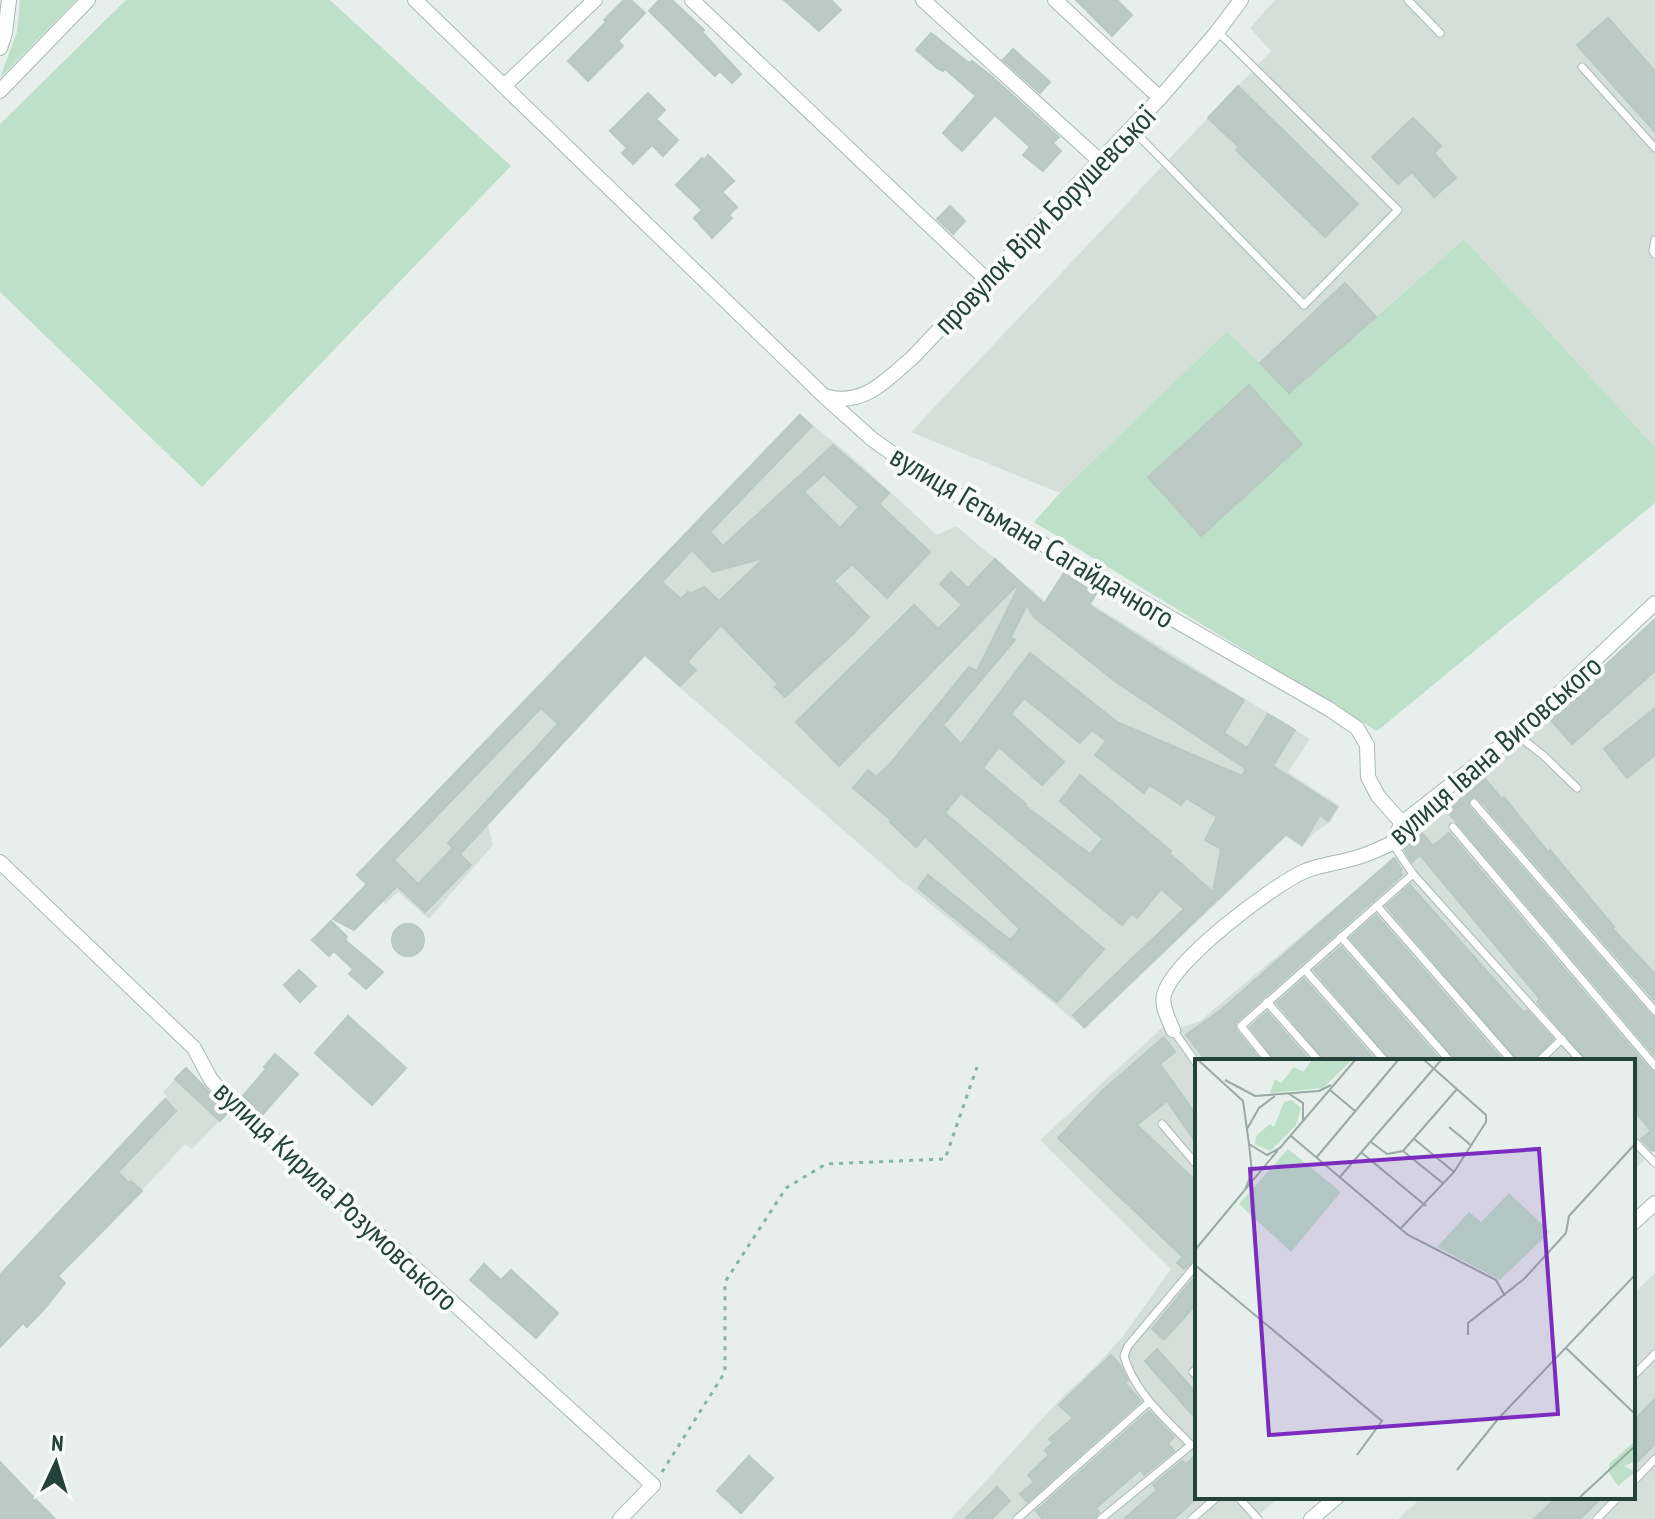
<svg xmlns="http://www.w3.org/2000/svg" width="1655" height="1519" font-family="'PT Sans Narrow',sans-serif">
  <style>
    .built { fill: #d4dfda }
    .green { fill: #bfe0c8 }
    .building { fill: #bbcac4; stroke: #b8c9c2; stroke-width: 2; fill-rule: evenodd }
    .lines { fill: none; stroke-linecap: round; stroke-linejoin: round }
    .service-casing { stroke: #a8b8b2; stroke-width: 9 }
    .minor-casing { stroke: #a8b8b2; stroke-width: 16 }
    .path { stroke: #86b3a5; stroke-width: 3; stroke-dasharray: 4 6; stroke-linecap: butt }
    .service { stroke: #fff; stroke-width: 7 }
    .minor { stroke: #fff; stroke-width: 14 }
    .labels { text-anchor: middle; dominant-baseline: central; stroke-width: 8; stroke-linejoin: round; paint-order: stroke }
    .street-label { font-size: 30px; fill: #24423a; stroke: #f7fbf9 }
    .inset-road { fill: none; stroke: #98aaa4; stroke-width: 2 }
    .view { fill: #7b2cbf; fill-opacity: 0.15; stroke: #7b2cbf; stroke-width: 4 }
    .inset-edge { fill: none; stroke: #24423a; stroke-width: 4 }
  </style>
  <rect width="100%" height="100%" fill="#e6efeb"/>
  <g class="built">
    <path d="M1275,0H1655V447L1464,239L1289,393L1227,331L1060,493L911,432L1271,51L1250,28Z"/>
    <path d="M799,414L859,463L937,535L956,526L1069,621L1087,601L1310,739L1288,772L1340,806L1330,822L1314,833L1302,847L1286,837L1085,1029L897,877L645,657L488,824L493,845L429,919L398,892L385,904L356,875Z"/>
    <path d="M1655,619V1150L1633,1170V1061H1197V1497H1279L1254,1519H951L1063,1396L1097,1365L1123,1336L1171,1269L1040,1140L1163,1027L1173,1030L1200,1021L1401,852Z"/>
    <path d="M186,1068L230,1110L192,1149L185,1144L120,1214L58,1275L65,1283L33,1320L27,1327L23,1324L0,1347V1275L167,1097L163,1092Z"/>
    <path d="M1655,1273V1519H1398L1422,1497H1633V1294Z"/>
  </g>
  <g class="green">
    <path d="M20,0H76L0,78L17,32Z"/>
    <path d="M126,0H330L511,166L202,487L0,292V124Z"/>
    <path d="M1464,239L1655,447V503L1377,731L1034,522L1060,493L1227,331L1290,393Z"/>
  </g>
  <g class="building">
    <path d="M624,0H631L645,13L618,41L623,46L588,81L568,61L606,22L604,20Z"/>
    <path d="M659,0H672L704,30L702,32L741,74L732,83L720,71L715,76L649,11Z"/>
    <path d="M784,0H831L841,10L819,31Z"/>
    <path d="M1076,0H1117L1132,15L1112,36Z"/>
    <path d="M1608,18L1655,71V132L1577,45Z"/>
    <path d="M931,33L969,63L972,61L990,75L1059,137L1053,143L1061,151L1043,171L1023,155L1030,147L995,115L962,151L943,133L976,96L945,69L943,71L937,68L916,50Z"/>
    <path d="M1013,49L1050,82L1040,93L1003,60Z"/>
    <path d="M1238,86L1358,204L1325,237L1236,150L1239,147L1208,118Z"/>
    <path d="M648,93L665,110L656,119L678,140L663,156L652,145L633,164L622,153L627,148L610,131Z"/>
    <path d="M1413,118L1441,146L1434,153L1456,178L1434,197L1412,172L1398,184L1372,157Z"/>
    <path d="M708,155L734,181L722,192L737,207L729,215L732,218L712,238L694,218L702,210L676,185L702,158L704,160Z"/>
    <path d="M950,206L965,221L953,234L937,219Z"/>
    <path d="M1345,283L1376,317L1289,393L1260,363Z"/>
    <path d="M1249,385L1302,444L1201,536L1148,477Z"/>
    <path d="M800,415L812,426L710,532L723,546L833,445L889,493L879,504L930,552L887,598L852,564L834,581L869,617L853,634L785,697L775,687L778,684L721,625L687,662L696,670L680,686L645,654L460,854L471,865L425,912L397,886L354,930L333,919L367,884L357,875ZM824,474L859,507L840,528L804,492ZM692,550L713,572L764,558L719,601L704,587L690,594L688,592L681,599L662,582ZM541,708L558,724L448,843L453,848L418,884L394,860Z"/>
    <path d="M995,559L1044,604L1064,573L1096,594L1089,605L1175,660L1244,700L1224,733L1247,748L1268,714L1295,730L1273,766L1337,807L1328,821L1320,815L1302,845L1286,834L1084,1027L1073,1015L1184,909L1161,889L1137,918L1132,913L1122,925L961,793L945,813L1104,949L1057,1002L918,888L928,875L1010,940L1020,929L932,843L925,837L916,847L890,822L891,820L853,788L868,770L876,777L890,764L969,667L977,671L1018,588L1016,586L839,766L796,722L914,605L938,629L962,605L940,584L951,572L968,588ZM1027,605L1033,616L1116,682L1246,769L1242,776L1117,722L1030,653L961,744L943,725L1015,640L1011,637ZM1024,698L1080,743L1092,730L1106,741L1095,755L1144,793L1149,785L1181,805L1186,798L1217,817L1205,840L1221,849L1213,892L1169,853L1171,851L1080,775L1060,801L1103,839L1090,854L1024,805L1026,804L983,768L999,747L1042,785L1064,762L1011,714Z"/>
    <path d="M1655,619V671L1572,744L1549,718Z"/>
    <path d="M1655,708V755L1627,778L1604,749Z"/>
    <path d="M1485,779L1502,799L1504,797L1548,852L1550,850L1614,927L1612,928L1655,974V1001L1479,799L1474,797L1469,799V807L1650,1015L1655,1017V1056L1447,811Z"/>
    <path d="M1422,833L1433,846L1449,833L1650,1070L1655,1072V1150L1653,1151L1641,1139L1651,1131L1633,1109V1061H1587L1537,1002L1540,999L1420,855L1412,862L1404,849Z"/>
    <path d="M1394,858L1402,870L1400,872L1402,875L1235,1023L1236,1030L1261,1061H1206L1186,1035L1222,1009Z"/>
    <path d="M1410,885L1524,1013L1527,1010L1553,1039L1533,1061H1518L1386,906Z"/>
    <path d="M1376,915L1503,1061H1456L1350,938Z"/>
    <path d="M331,921L347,937L345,940L383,972L366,989L349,974L353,969L334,951L329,956L312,940Z"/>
    <circle cx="408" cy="940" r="16"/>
    <path d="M1341,947L1441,1061H1391L1314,970Z"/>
    <path d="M299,970L316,986L300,1002L284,985Z"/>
    <path d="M1304,979L1376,1061H1325L1277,1003Z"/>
    <path d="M1267,1012L1310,1061H1275L1250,1027Z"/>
    <path d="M348,1016L406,1068L372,1105L315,1053Z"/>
    <path d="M1164,1037L1175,1052L1160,1064L1197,1116V1144L1167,1101L1137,1125L1197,1182V1258L1184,1269L1177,1263L1183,1257L1058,1138L1102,1091Z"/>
    <path d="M275,1054L298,1074L262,1115L242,1097L266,1069L264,1067Z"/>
    <path d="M186,1068L228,1112L220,1121L175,1079Z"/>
    <path d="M165,1099L176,1111L118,1172L129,1183L131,1181L142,1191L58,1276L65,1283L45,1308L27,1327L23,1323L0,1347V1275Z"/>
    <path d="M484,1264L501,1280L511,1270L558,1313L536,1338L470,1280Z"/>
    <path d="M1197,1274V1303L1164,1340L1152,1329Z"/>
    <path d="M1157,1349L1197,1394V1420L1145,1361Z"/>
    <path d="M1111,1355L1121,1366L1128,1381L1125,1383L1141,1401L1027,1502L1020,1494L1034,1482L1028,1475L1049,1455L1045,1450L1053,1443L1049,1439L1073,1418L1059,1405Z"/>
    <path d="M1655,1399V1444L1633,1466V1421Z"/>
    <path d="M1149,1411L1174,1437L1168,1443L1174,1451L1144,1475L1140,1470L1096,1508L1099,1512L1095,1519H1043L1036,1511Z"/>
    <path d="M1197,1454V1498L1174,1519H1124L1157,1490L1153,1485L1182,1461L1186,1464Z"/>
    <path d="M749,1456L773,1478L741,1513L717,1491Z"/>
    <path d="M0,1462L39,1503L55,1519H0Z"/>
    <path d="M997,1487L1010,1501L991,1519H965Z"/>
    <path d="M1557,1497H1602L1580,1519H1534Z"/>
  </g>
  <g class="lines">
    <g class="service-casing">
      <g id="service">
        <path d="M1408,0L1440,33"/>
        <path d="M1582,67L1655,148"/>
        <path d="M1131,128L1304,305L1398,210L1218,32"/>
        <path d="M1655,240L1653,251L1655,254"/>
        <path d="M1516,734L1544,756L1577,788"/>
        <path d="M1474,803L1655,1011"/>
        <path d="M1453,827L1655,1066"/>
        <path d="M1392,843L1413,874L1581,1061"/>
        <path d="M1378,907L1512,1061"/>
        <path d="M1341,937L1450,1061"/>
        <path d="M1305,970L1385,1061"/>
        <path d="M1267,1002L1319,1061"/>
        <path d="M1173,1030L1197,1064"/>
        <path d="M1269,1061L1241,1026L1413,874"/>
        <path d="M1539,1061L1562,1039"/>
        <path d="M1162,1124L1197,1165"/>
        <path d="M1633,1140L1655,1163"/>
        <path d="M1197,1368L1193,1372L1197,1376"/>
        <path d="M1633,1376L1655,1354"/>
        <path d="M1633,1482L1655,1459"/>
        <path d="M1238,1497L1258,1519"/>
        <path d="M1017,1519L1149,1402"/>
        <path d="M1101,1519L1191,1445C1166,1419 1134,1392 1124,1356L1128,1346L1197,1264"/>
        <path d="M1192,1519L1217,1497"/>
        <path d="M1597,1519L1618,1497"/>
      </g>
    </g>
    <g class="minor-casing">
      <g id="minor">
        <path d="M415,0L824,396L872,439L921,474L1329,709L1357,728L1367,745L1368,777L1378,796L1402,823"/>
        <path d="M692,0L987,280"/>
        <path d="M923,0L1100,161"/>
        <path d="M1055,0L1160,98"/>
        <path d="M0,48L5,33L9,0"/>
        <path d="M504,86L595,0"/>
        <path d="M0,91L88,0"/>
        <path d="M828,397C864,406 886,380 912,358L1160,98L1217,32L1241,0"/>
        <path d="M0,862L194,1048L211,1080L224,1094L653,1485L620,1519"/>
        <path d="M1173,1030C1169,1020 1161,1006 1164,995C1172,961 1273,885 1305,871C1322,864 1341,863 1358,857C1370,854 1381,848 1392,843L1402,823L1516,734L1655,603"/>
        <path d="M1633,1223L1655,1203"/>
        <path d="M1311,1519L1337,1497"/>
      </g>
    </g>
    <path class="path" d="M662,1472L725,1372V1282L786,1188L826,1164L945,1159L977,1067"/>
    <use href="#service" class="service"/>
    <use href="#minor" class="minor"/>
  </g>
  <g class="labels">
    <g class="street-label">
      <text transform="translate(1044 219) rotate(-46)">провулок Віри Борушевської</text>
      <text transform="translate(1033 536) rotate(31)">вулиця Гетьмана Сагайдачного</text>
      <text transform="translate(1494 749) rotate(-41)">вулиця Івана Виговського</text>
      <text transform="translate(337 1195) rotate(43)">вулиця Кирила Розумовського</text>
    </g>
  </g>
  <g transform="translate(1195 1059)">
    <rect width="440" height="440" fill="#e6efeb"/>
    <path d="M118,0H158L128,29L75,34L80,20L86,24L99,8L108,13ZM97,41L106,49L101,66L75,92L60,85L61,77L75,65L79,68L89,43ZM93,90L146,133L96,193L44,145ZM314,134L355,173L305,221L242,188L274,153L286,163ZM440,382V402L430,407L440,413L423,427L413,412L415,404Z" fill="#bfe0c8"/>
    <path class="inset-road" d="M2,0L48,42L54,85L72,96L85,89L161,0M30,21L60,37L124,32L136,26M135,31L160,52M93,34L108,44V62M254,68L277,87M52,70L64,49L80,37M96,77L213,176L301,221L310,237M218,79L259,113M176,83L192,95L208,92L262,30M208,92L249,125M167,94L231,147M121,99L204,0M144,119L247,0M50,131L57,113L54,85M206,169L259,113L291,63V56L228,0M0,191L83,91M0,206L187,362L162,396M273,276V264L329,220L371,174L374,157L440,85M371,289L440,355M262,411L303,360L440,216M383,440L440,387"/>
    <path class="view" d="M344,90L363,355L74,376L55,110Z"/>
    <rect width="440" height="440" class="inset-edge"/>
  </g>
  <g transform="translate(56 1463) rotate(4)" stroke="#f7fbf9" stroke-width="6" paint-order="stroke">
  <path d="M0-6L14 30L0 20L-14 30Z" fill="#24423a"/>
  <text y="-12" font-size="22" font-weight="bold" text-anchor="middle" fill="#24423a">N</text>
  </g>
</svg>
